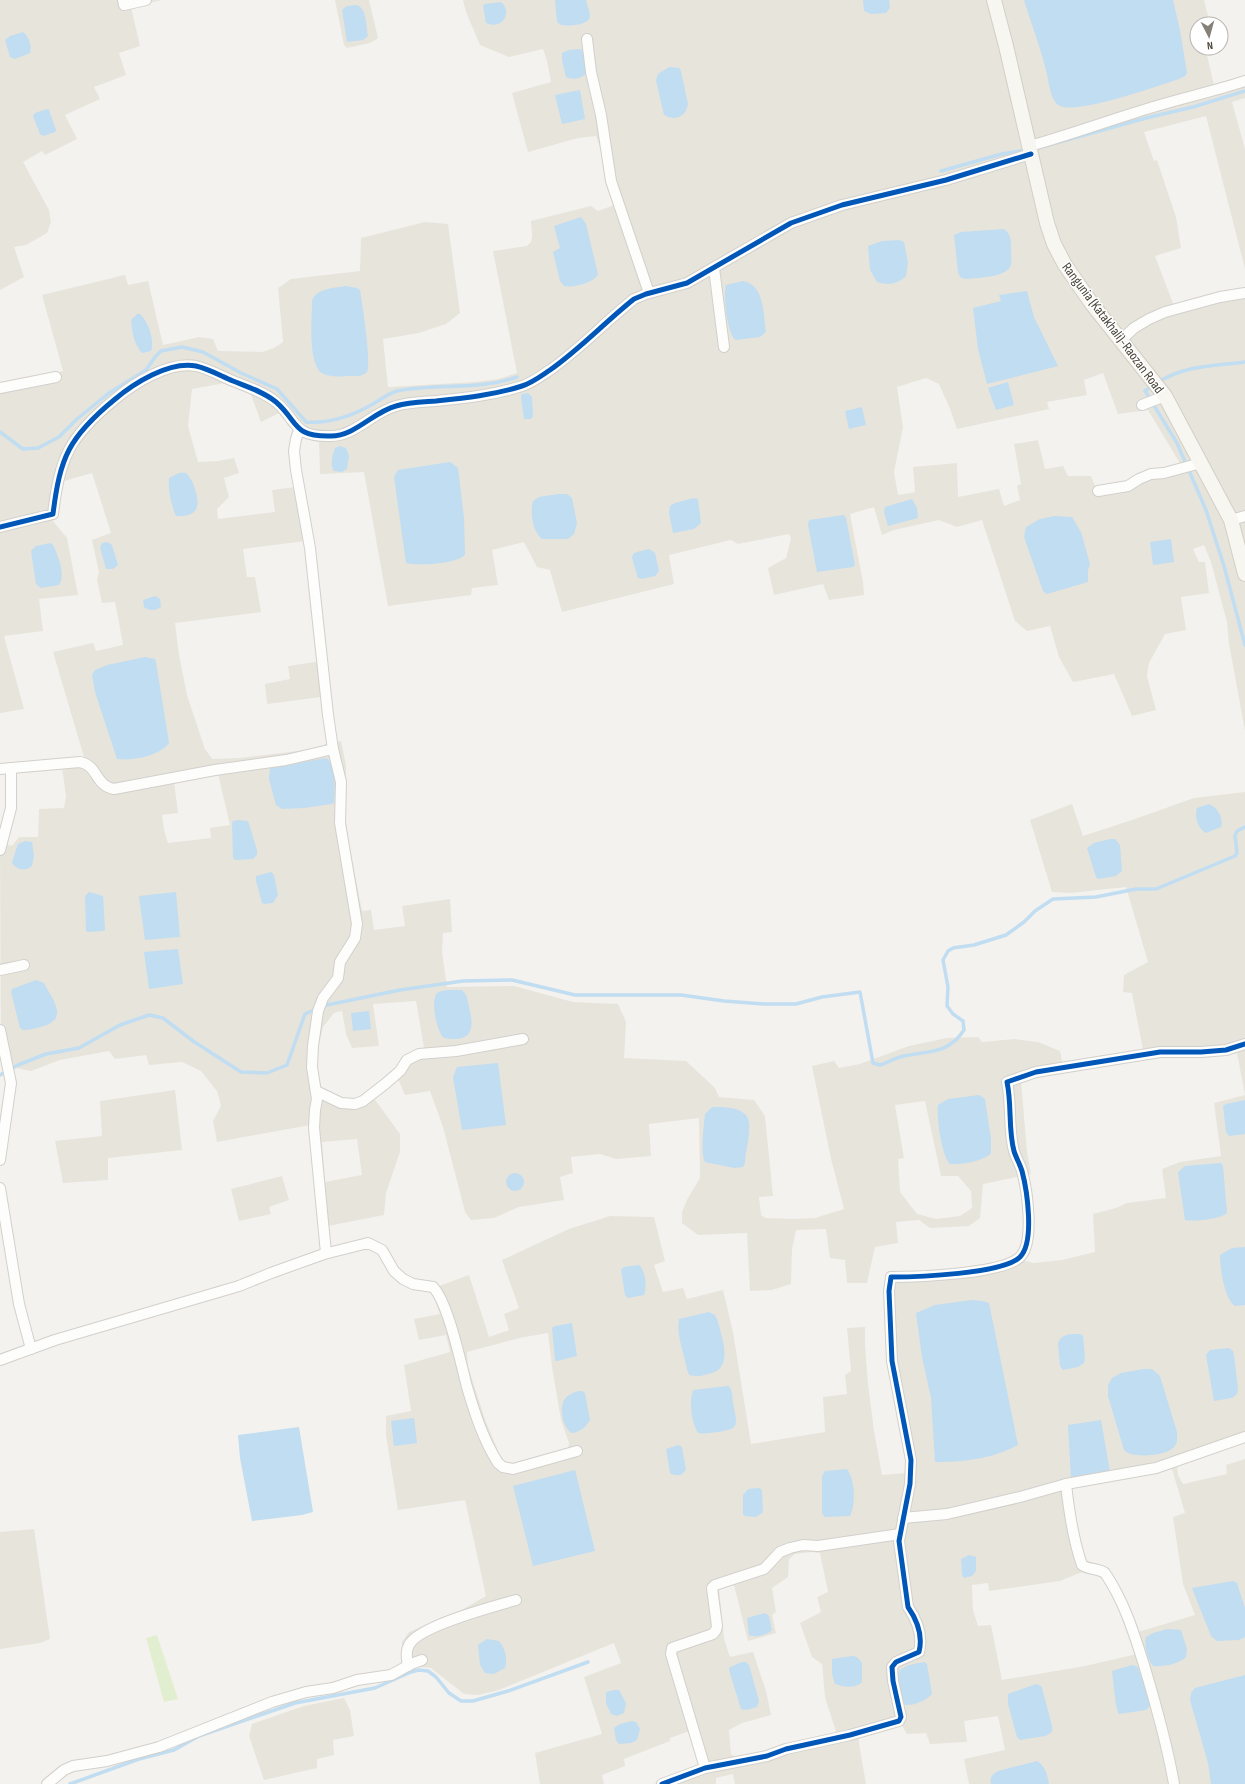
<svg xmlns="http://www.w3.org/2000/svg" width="1245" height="1784" font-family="'Sofia Sans Condensed',sans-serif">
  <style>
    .residential { fill: #e7e4dc; fill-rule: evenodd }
    .green { fill: #e1eecf }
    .water { fill: #c0ddf1 }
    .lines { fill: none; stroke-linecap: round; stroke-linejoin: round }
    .stream { stroke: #c0ddf1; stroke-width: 3.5 }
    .street-casing { stroke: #d2d0cb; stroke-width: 12 }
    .secondary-casing { stroke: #d3cfc5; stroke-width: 16 }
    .street { stroke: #fdfdfc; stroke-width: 10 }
    .secondary { stroke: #f7f6f1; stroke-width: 14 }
    .cycleway-casing { stroke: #fff; stroke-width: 8 }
    .cycleway { stroke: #0057b8; stroke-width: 5 }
    .labels { text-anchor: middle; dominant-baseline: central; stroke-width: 3; stroke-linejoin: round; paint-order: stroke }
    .street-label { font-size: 14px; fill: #4b4439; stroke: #fff }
  </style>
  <rect width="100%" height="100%" fill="#f4f2ee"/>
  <g class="residential">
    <path d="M0,0H162L131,7L140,46L119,53L126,75L94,87L100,99L65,115L77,139L45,155L42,151L23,162L49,210L51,222L47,233L26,245L14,247L24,277L0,290Z"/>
    <path d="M335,0H369L378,38L370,43L347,48L344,45Z"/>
    <path d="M463,0H1204L1210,24H1197V48H1215L1206,51L1214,85L1245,75V98L1232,102L1245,149V269L1206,116L1144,132L1154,161L1157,160L1176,217L1181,248L1155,256L1174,306L1245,288V731L1229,644L1227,622L1211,562L1204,545L1193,549L1199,562H1205L1209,593L1181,597L1186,630L1165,634L1149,663L1147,676L1156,710L1132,716L1114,674L1073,682L1059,657L1050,626L1027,631L1015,621L982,520L957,527L939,520L894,530L882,535L874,507L850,514L863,582L864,595L829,600L823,584L774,595L768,568L786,558L791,538L789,534L738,544L731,540L669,555L674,584L562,612L550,570L537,567L524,542L492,550L498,585L472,588L471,595L388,606L364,472L320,474L319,442L306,439L288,426L284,417L279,413L261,422L250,392L225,383L192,389L188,426L198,462L218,461L234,458L239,473L224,478L229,497L217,509L218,519L275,512L272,490L295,487L305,541L243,549L247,577H255L261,612L175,623L179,655L187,695L205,749L212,759L240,758L315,749L321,748L325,744L341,741L346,765V821L349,845L362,911L371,910L374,930L405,926L402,906L450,899L452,932L443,933L442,952L447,987L514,986L573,1002L618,1004L626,1022L624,1058L686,1061L715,1088L719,1097L754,1100L765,1116L773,1196L759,1197L761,1215L765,1218L794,1219L815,1218L844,1209L831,1159L812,1066L834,1061L839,1068L860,1064L909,1046L947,1038L978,1037L982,1042L1015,1039L1038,1042L1060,1051L1064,1071L1021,1081L1027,1152L1031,1174L983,1184L980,1218L969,1226L930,1228L919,1220L896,1222L898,1243L875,1247L867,1283H847L845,1260L830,1258L826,1229L796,1230L792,1249L791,1284L772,1290L750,1291L747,1233L698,1235L682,1223V1212L688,1198L700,1178L699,1118L649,1124L651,1156L616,1159L600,1154L571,1157L573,1173L560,1177L564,1200L519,1207L494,1218L471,1220L465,1212L443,1127L430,1091L405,1095L398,1079L373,1097L400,1134V1152L386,1193L384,1215L318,1228L310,1125L217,1142L213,1121L221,1106L217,1091L201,1071L182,1062L149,1065L146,1055L115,1059L109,1051L60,1060L31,1071L1,1065L0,843L12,846L19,837H38L39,809L64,808L66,796L61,760L84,757L53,652L93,643L96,651L123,645L115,602L102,603L97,580L99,572L92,540L111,533L92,473L61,482L57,516L53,521L67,538L78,595L39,599L43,631L4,636L24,709L0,713V384L41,377L63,371L42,295L125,275L128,285L148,281L163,345L199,337L213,339L218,351L262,352L274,348L283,342L278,288L291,279L360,271L361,238L425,222L448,224L460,313L446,324L419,333L383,339L388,387L475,382L498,379L517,373L493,251L527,246L531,242L532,236L531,221L591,206L598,211L614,205L603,156L596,136L578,138L528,152L512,93L551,82L547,61L543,49L509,57L480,45L466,12ZM1103,373L1118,414L1148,410L1181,465L1114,486L1096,489L1091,476H1068L1063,466L1045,469L1038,440L1014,444L1021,484L1017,486L1020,500L1004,506L999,489L958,497L957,463L913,467L915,492L898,495L894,472L903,427L897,387L926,378L939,384L950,409L957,429L1049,409L1047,402L1087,395L1084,380ZM218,774L230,825L210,828L211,838L168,843L164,830L162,815L178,813L174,781ZM416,1001L424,1048L417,1050L361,1100L334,1098L320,1086L317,1077V1053L323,1027L334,1013L342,1011L346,1034L352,1048L379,1046L373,1004ZM925,1101L941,1176H958L971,1191L972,1208L960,1216L936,1219L917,1214L900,1192L898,1159L904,1158L895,1105ZM357,1139L362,1175L325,1182L322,1142Z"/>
    <path d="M315,662L319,665L323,694L321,697L267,704L265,684L290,679L288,666Z"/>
    <path d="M1245,792V1442L1177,1465L1178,1475L1183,1484L1227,1474L1226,1465L1245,1459V1784H969L964,1759L1005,1750L998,1716L964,1721L967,1742L930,1744L926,1733L907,1734L901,1724L858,1737L866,1784H735L733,1774L716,1778V1784H654L699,1767L700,1764L690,1731L670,1738V1741L624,1759L625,1766L602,1775L604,1784H540L535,1753L602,1734L584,1677L621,1663L614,1643L499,1690L478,1695L464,1694L431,1668L420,1667L407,1671L404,1666L402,1652V1642L409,1632L460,1611L486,1596L465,1500L398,1510L386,1435V1416L411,1411L404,1365L450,1352L446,1335L419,1340L414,1319L440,1314L431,1289L469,1275L489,1337L509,1330L504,1314L519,1308L502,1260L569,1229L610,1216L654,1217L665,1261L654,1265L663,1292L683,1288L687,1299L723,1290L733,1332L751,1444L825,1432L823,1397L847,1394L845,1375L851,1371L847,1328L865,1327V1346L868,1384L874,1431L882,1475L906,1473V1457L886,1282L921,1273L989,1265L1015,1258L1033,1263L1062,1260L1095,1252L1093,1214L1116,1208L1127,1203L1166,1198L1162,1169L1180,1162L1221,1156L1214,1103L1245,1095L1237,1053L1199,1058L1167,1057L1145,1060L1132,993L1123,992L1124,975L1148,962L1126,887L1070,893L1052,892L1030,820L1072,804L1083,836L1132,820L1194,798ZM548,1333L552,1367L561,1420L569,1443L568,1448L513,1463L508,1462L504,1461L499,1453L486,1422L468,1367L467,1352L519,1338ZM1172,1469L1185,1513L1173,1517L1183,1584L1195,1615L1138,1632L1126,1601L1107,1569L1103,1566L1093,1565L1082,1560L1071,1488L1146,1475ZM811,1552L820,1553L828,1592L817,1597L821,1612L800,1623L812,1657L822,1664L825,1697L837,1735L736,1758L731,1754L729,1730L742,1723L771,1715L766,1691L753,1652L730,1657L724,1639L719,1588L734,1585L748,1641L776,1633L772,1615L776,1612L772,1588L788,1577L789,1559L795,1554ZM1082,1572L1099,1573L1122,1607L1137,1654L1085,1666L1002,1680L991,1625L978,1626L973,1610L972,1585L988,1583L989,1591L1060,1581Z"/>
    <path d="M175,1090L182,1150L108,1158V1180L63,1183L55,1141L102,1136L100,1101Z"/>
    <path d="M282,1176L289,1200L269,1207L271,1214L239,1221L231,1189Z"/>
    <path d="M34,1529L50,1639L40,1643L0,1649V1532Z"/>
    <path d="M344,1698L350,1710L354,1736L333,1740L334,1755L317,1759V1768L264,1780L249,1736L252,1724L304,1706Z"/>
  </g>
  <path class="green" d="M157,1635L178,1699L164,1702L146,1638Z"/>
  <g class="water">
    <path d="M555,0H586C587,4 590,11 590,16C589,26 568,26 561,25L557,22Z"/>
    <path d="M863,0H889L890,8L886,13L871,14L864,11Z"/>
    <path d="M1024,0H1173L1180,30L1187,73L1185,76L1179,79C1160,85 1070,118 1057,104C1049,96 1049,80 1046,70C1040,46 1031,23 1024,0Z"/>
    <path d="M501,2C514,14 500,30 486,23L483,6L485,4Z"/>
    <path d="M357,5C367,9 366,26 368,36L363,40L347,42L342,10L347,6Z"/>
    <path d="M23,32C29,36 32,47 30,53L15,59L10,57L5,40L10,36Z"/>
    <path d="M581,49L584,54L586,74C581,79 571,80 566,77L562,60V53L569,50Z"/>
    <path d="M669,67L679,68L681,71L688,104C686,116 676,122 664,115L659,94L656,80L658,74Z"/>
    <path d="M580,90L585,119L562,124L555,95Z"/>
    <path d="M47,109L49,110L56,130L55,132L43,136L40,134L33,116L35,113Z"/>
    <path d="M581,217L586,224L598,274C594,283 573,288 564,286L560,281L553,252L560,248L554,226Z"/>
    <path d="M1004,229C1011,234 1011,240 1011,249C1011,253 1012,260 1011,265C1007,278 975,278 964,279L960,277L958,272L954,235L961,232Z"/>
    <path d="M899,240L904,242L908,262L906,276C898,284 887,286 877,282L870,270L868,246L882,241Z"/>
    <path d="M743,281C765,285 763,314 766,332L760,337L736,340C727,335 723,295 726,285Z"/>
    <path d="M346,286L357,288L360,290C362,301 372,366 367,372C363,377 352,376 346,376C337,377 328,377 320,372C308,357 312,320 312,301C316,288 335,288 346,286Z"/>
    <path d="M1027,291L1034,317L1058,366L987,384L978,349L973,308L1001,301L999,295Z"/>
    <path d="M137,314H140C148,321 155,341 151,351L142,353C134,345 132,331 131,320Z"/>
    <path d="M1008,382L1014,405L996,410L988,388Z"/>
    <path d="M528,393L532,397L533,416L531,419H524L521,397L522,394Z"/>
    <path d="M862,407L866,425L849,429L845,411Z"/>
    <path d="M340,446L346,448L349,456L347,469L342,472L334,471C330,466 332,455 335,448Z"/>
    <path d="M450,462L458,468L464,518L465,554C460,564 417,566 406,563L394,477L398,470Z"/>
    <path d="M179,473C183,473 186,472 188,475C192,480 195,488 196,493C201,510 194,517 176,516C171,504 168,491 169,478Z"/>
    <path d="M558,494H567L572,498L577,523L574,534L568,539H542C532,531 530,512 533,501L539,497Z"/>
    <path d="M694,498L698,499L701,523L694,529L673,533L669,513L670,506L675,503Z"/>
    <path d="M912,499L917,508L918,518L888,526L884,512L885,507Z"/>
    <path d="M844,515L846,518L855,565L853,567L817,572L808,525L809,520Z"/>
    <path d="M1055,516L1072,517L1081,532L1090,564L1088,570V582L1047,594L1043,591L1024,537L1026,527L1040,519Z"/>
    <path d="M1171,539L1174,562L1153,565L1150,542Z"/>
    <path d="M107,542L112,545L118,565L113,569H106L100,548L102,543Z"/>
    <path d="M50,543L53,545C58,555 66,576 59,585L41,588L36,584L31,551L36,546Z"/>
    <path d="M649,549L655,553L659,571L655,576L642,579L638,578L632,558L633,554L637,552Z"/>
    <path d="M155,596L160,599L161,607C156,611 149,611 144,607L143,600Z"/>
    <path d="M145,657L155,659L156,662L169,743C159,756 133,761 117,759L95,692L92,675L95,670L107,665Z"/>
    <path d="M326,758C336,763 335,791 334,802L332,804L304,808L282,809L276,805L269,779L270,768Z"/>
    <path d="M1209,804C1217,807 1224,818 1221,827L1206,833C1198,829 1194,817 1197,808Z"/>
    <path d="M238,820L248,821L257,850V855L253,859L235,860L233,858L232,823L233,821Z"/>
    <path d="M1110,839H1115L1120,845L1122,871L1116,876L1098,879L1096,877L1087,848L1094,843Z"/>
    <path d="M25,841L32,842L34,856L32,866C26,872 15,870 12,862L18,844Z"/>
    <path d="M271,872L274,875L278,895L273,903L264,904L262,903L256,881V876Z"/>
    <path d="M89,892L103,896L105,930L103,931L88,932L86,931L85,896Z"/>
    <path d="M176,892L180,937L145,940L139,896Z"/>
    <path d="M178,949L183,984L149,989L144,952Z"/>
    <path d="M36,980L44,983C52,999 69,1018 44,1026C37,1028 31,1030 23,1030L20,1028L11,992L12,989Z"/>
    <path d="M462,990C467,994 468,1001 469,1007C475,1031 471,1043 444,1038C437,1033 430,1000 437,993C442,989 455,990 462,990Z"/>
    <path d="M369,1011L371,1029L353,1031L351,1013Z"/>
    <path d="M498,1063L506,1125L462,1130L453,1077L457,1067Z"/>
    <path d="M979,1095L985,1099L991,1139V1153C985,1161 960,1165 950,1164C942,1158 936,1116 938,1105L948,1099Z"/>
    <path d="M1245,1100V1134L1229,1136L1226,1132L1223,1106L1226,1104Z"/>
    <path d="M712,1107C762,1106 749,1126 745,1163L743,1167L734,1168L705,1162C700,1152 704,1126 705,1114Z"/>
    <path d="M1221,1163L1223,1166L1227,1213C1221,1219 1193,1222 1185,1220L1178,1172L1185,1166Z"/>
    <circle cx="515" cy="1182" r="9"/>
    <path d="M1245,1247V1305L1235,1306C1224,1299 1220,1267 1220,1255L1232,1248Z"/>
    <path d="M639,1265C646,1272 647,1285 644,1295L628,1298L625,1295L621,1270L624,1267Z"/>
    <path d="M972,1300L982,1301L989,1303L1018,1445C991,1459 965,1462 935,1462L931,1398L922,1357L916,1313L935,1305Z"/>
    <path d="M709,1312L715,1315L717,1319C722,1337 735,1370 708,1374C702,1376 696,1377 689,1375L687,1369C684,1354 676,1334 679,1319Z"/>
    <path d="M572,1323L577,1356L557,1361L555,1360L552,1328L555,1326Z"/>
    <path d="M1080,1334L1083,1336L1085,1358L1084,1363L1078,1367L1063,1370L1060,1366L1058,1343C1062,1333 1071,1334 1080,1334Z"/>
    <path d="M1229,1348L1233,1351L1234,1355L1238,1390L1237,1394L1232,1398L1214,1401L1206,1355L1210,1350Z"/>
    <path d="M1144,1369H1152L1160,1376L1177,1432C1177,1438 1178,1443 1174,1447C1167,1456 1131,1459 1124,1450L1108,1396V1385L1112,1378L1121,1373Z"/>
    <path d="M728,1386C733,1389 732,1397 733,1403C737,1425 741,1429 717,1432C710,1433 704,1434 698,1433C691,1422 689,1402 693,1390Z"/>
    <path d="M578,1391H582L585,1393L590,1420C586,1427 580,1432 572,1433C563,1428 559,1409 564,1400C567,1395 573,1393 578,1391Z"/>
    <path d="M414,1418L417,1443L394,1446L391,1421Z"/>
    <path d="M1101,1420L1110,1472L1071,1478L1068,1425Z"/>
    <path d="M299,1427L313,1512L302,1515L252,1521L240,1458L238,1435Z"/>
    <path d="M678,1445L682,1447L686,1470L681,1475H674L670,1473L666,1449Z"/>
    <path d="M847,1469C855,1480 856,1504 850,1516L825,1517L822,1513V1476L825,1471Z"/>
    <path d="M575,1470L595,1551L533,1566L513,1486Z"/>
    <path d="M759,1488L762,1490L763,1512L756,1517L745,1516L743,1514V1495L748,1489Z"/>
    <path d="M969,1555L976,1557V1571L972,1576L964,1578L962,1575L961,1559Z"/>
    <path d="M1233,1581L1237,1583L1245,1608V1637L1239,1640L1217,1641L1211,1636L1192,1588Z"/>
    <path d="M765,1613L769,1616L772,1630C767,1635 756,1638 749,1635L747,1618Z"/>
    <path d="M1168,1629L1181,1630L1187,1649L1186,1657C1179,1664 1163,1667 1153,1666C1147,1659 1144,1645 1146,1637L1153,1633Z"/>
    <path d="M487,1639L499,1641C505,1648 508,1659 505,1668L494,1674L485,1673L480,1665L478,1645Z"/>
    <path d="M852,1656L857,1657L862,1663V1682C855,1689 844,1687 835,1684L832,1674V1659Z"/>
    <path d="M742,1662H746L749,1665L759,1701L757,1707L746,1710L741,1709L729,1670L730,1667Z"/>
    <path d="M925,1662L927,1664L932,1694C927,1700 914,1706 905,1705C902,1699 896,1678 899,1672C902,1665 919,1663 925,1662Z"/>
    <path d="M1132,1665L1138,1667L1151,1705L1146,1710L1119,1714L1116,1706L1112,1671Z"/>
    <path d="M1245,1675V1784H1211L1208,1763L1190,1700L1191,1693L1195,1688Z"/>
    <path d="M1036,1684L1041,1686L1042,1688L1052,1726V1732L1045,1736L1020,1740L1017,1737L1008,1704V1694Z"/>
    <path d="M614,1690H619L626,1703L624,1713L617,1716L611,1714L606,1703V1692Z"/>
    <path d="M632,1721L636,1722L640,1729L637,1740L631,1743L619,1744L616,1740L614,1728L620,1724Z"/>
    <path d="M1037,1761C1046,1767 1047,1774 1049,1784H991C989,1777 993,1774 998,1771Z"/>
  </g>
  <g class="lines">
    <g class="stream">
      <path d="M1038,148L1146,118L1193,107L1245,91"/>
      <path d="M941,171L1002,154L1026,150"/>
      <path d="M1157,383C1184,365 1214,366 1245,362"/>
      <path d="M1152,386L1145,391L1177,443L1206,510L1224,566L1245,645"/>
      <path d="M0,432L23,449L38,448L59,437L77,419L109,393L146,370L155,357L161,351L182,347L203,352L241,373L277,389L306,422C330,424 352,416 373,404C380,400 389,393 397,391C437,383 477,391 517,377"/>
      <path d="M322,1006L400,990L463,981L512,980L575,995H681L724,1001L764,1004H796L822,997L860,992L873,1063L880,1065C887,1063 893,1059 900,1057C926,1050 947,1056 964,1030L963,1021L953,1014L947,1006L948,987L943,960L948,951L953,948L974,945L1006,935L1024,922L1035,911L1053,899L1096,897L1136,889H1156L1235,856L1237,853L1235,836L1237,831L1245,827"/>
      <path d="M0,1075L18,1065L46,1054L79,1048L120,1025L149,1015L163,1018L193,1041L241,1072L267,1073L287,1065L305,1014L316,1009"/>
      <path d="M70,1784L139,1759L174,1750L199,1736L295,1703L375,1688L411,1672L419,1670L428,1671L436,1677L449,1693L461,1701H473L508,1691L588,1662"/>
    </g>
    <g class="street-casing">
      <g id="street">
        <path d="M123,0L124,5L146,0"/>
        <path d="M587,39L591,72L601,115L611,181L649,293"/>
        <path d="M1030,146C1065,136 1099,124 1134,113C1170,101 1208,93 1245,81"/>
        <path d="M714,268L724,347"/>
        <path d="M1121,340L1134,328L1149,319L1165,312L1220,297L1245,293"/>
        <path d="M0,388L56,377"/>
        <path d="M1142,405L1165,396"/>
        <path d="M299,430L296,439L294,451L296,470L310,548L328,715L333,749L341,782L340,823L357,924L355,938L340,962L338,978L323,998L318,1011L313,1046L312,1067L317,1099L315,1110L314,1128L326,1253"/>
        <path d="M1098,491L1128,486L1139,479L1151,474L1164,473L1201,463"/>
        <path d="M1231,520L1245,516"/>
        <path d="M0,527L53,514C60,457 69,437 114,400C134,383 169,361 196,366C209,369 221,376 233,381C248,387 264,392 276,402C299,422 292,437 331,436C355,436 373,412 396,406C409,402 422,402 436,401C465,398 494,395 522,386C532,383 541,376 550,370C580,349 605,322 634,299L646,294L687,283L791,223L842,205L946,180L1031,154"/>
        <path d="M0,769L80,762C99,766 94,785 114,789L215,770L286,760L333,749"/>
        <path d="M0,850L11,808V768"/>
        <path d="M0,970L24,965"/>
        <path d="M0,1030L11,1083L0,1160"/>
        <path d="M316,1091L341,1103L355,1104L363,1101L385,1084L400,1071L407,1060L419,1054L456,1051L523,1039"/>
        <path d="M0,1188L19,1304L31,1349"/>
        <path d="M0,1360L55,1340L239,1286L271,1273L324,1254L368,1243L382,1250L394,1271L403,1279L413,1284L433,1287C448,1302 461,1364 467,1387C475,1414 483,1439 498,1463L503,1467L513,1469L577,1451"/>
        <path d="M1066,1484C1069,1512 1073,1539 1082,1565C1089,1570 1098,1568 1105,1573C1124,1601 1134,1633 1144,1665C1156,1705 1167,1744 1174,1784"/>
        <path d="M903,1518L947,1514L1020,1497L1066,1484L1156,1468L1245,1437"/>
        <path d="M408,1666C407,1659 405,1652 409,1645C418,1626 495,1606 516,1600"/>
        <path d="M705,1768L671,1654L672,1648L713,1634L716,1630L717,1626L712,1588L715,1585L764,1569L780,1552L790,1548L803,1545L818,1546L900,1534"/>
        <path d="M47,1784L64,1770L73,1766L107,1761L159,1747L272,1702L306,1692L333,1688L357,1680L391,1675L411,1664L422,1660"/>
        <path d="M662,1784L705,1768L767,1756L786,1749L850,1735L899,1721L901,1717L893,1681L892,1667L896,1662L919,1652C923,1636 917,1620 908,1607L899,1541L910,1484L911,1460L892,1361L889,1291L891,1277C916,1277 1003,1274 1020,1257C1035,1242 1027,1190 1022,1171C1020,1164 1016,1158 1014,1151C1008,1129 1012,1105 1007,1082L1036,1072L1160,1052H1201L1226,1050L1245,1044"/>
      </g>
    </g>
    <g class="secondary-casing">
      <path id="secondary" d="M994,0L1006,46L1047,223L1054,244L1065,265L1092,304L1165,396L1231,520L1245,574"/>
    </g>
    <use href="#street" class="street"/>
    <use href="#secondary" class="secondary"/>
    <g class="cycleway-casing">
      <g id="cycleway">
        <path d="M0,527L53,514C60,457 69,437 114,400C134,383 169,361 196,366C209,369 221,376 233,381C248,387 264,392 276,402C299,422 292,437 331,436C355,436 373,412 396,406C409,402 422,402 436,401C465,398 494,395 522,386C532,383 541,376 550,370C580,349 605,322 634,299L646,294L687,283L791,223L842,205L946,180L1031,154"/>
        <path d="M662,1784L705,1768L767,1756L786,1749L850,1735L899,1721L901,1717L893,1681L892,1667L896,1662L919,1652C923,1636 917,1620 908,1607L899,1541L910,1484L911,1460L892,1361L889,1291L891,1277C916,1277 1003,1274 1020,1257C1035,1242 1027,1190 1022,1171C1020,1164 1016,1158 1014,1151C1008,1129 1012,1105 1007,1082L1036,1072L1160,1052H1201L1226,1050L1245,1044"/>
      </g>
    </g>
    <use href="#cycleway" class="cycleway"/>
  </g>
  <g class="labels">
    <g class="street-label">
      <text transform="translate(1113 328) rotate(53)">Rangunia (Katakhali)-Raozan Road</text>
    </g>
  </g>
  <g transform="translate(1209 36) rotate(174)"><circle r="19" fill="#ffffff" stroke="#b7b4b0"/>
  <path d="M0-3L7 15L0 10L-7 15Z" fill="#868178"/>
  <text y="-6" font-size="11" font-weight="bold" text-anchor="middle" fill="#4b4439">N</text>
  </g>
</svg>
